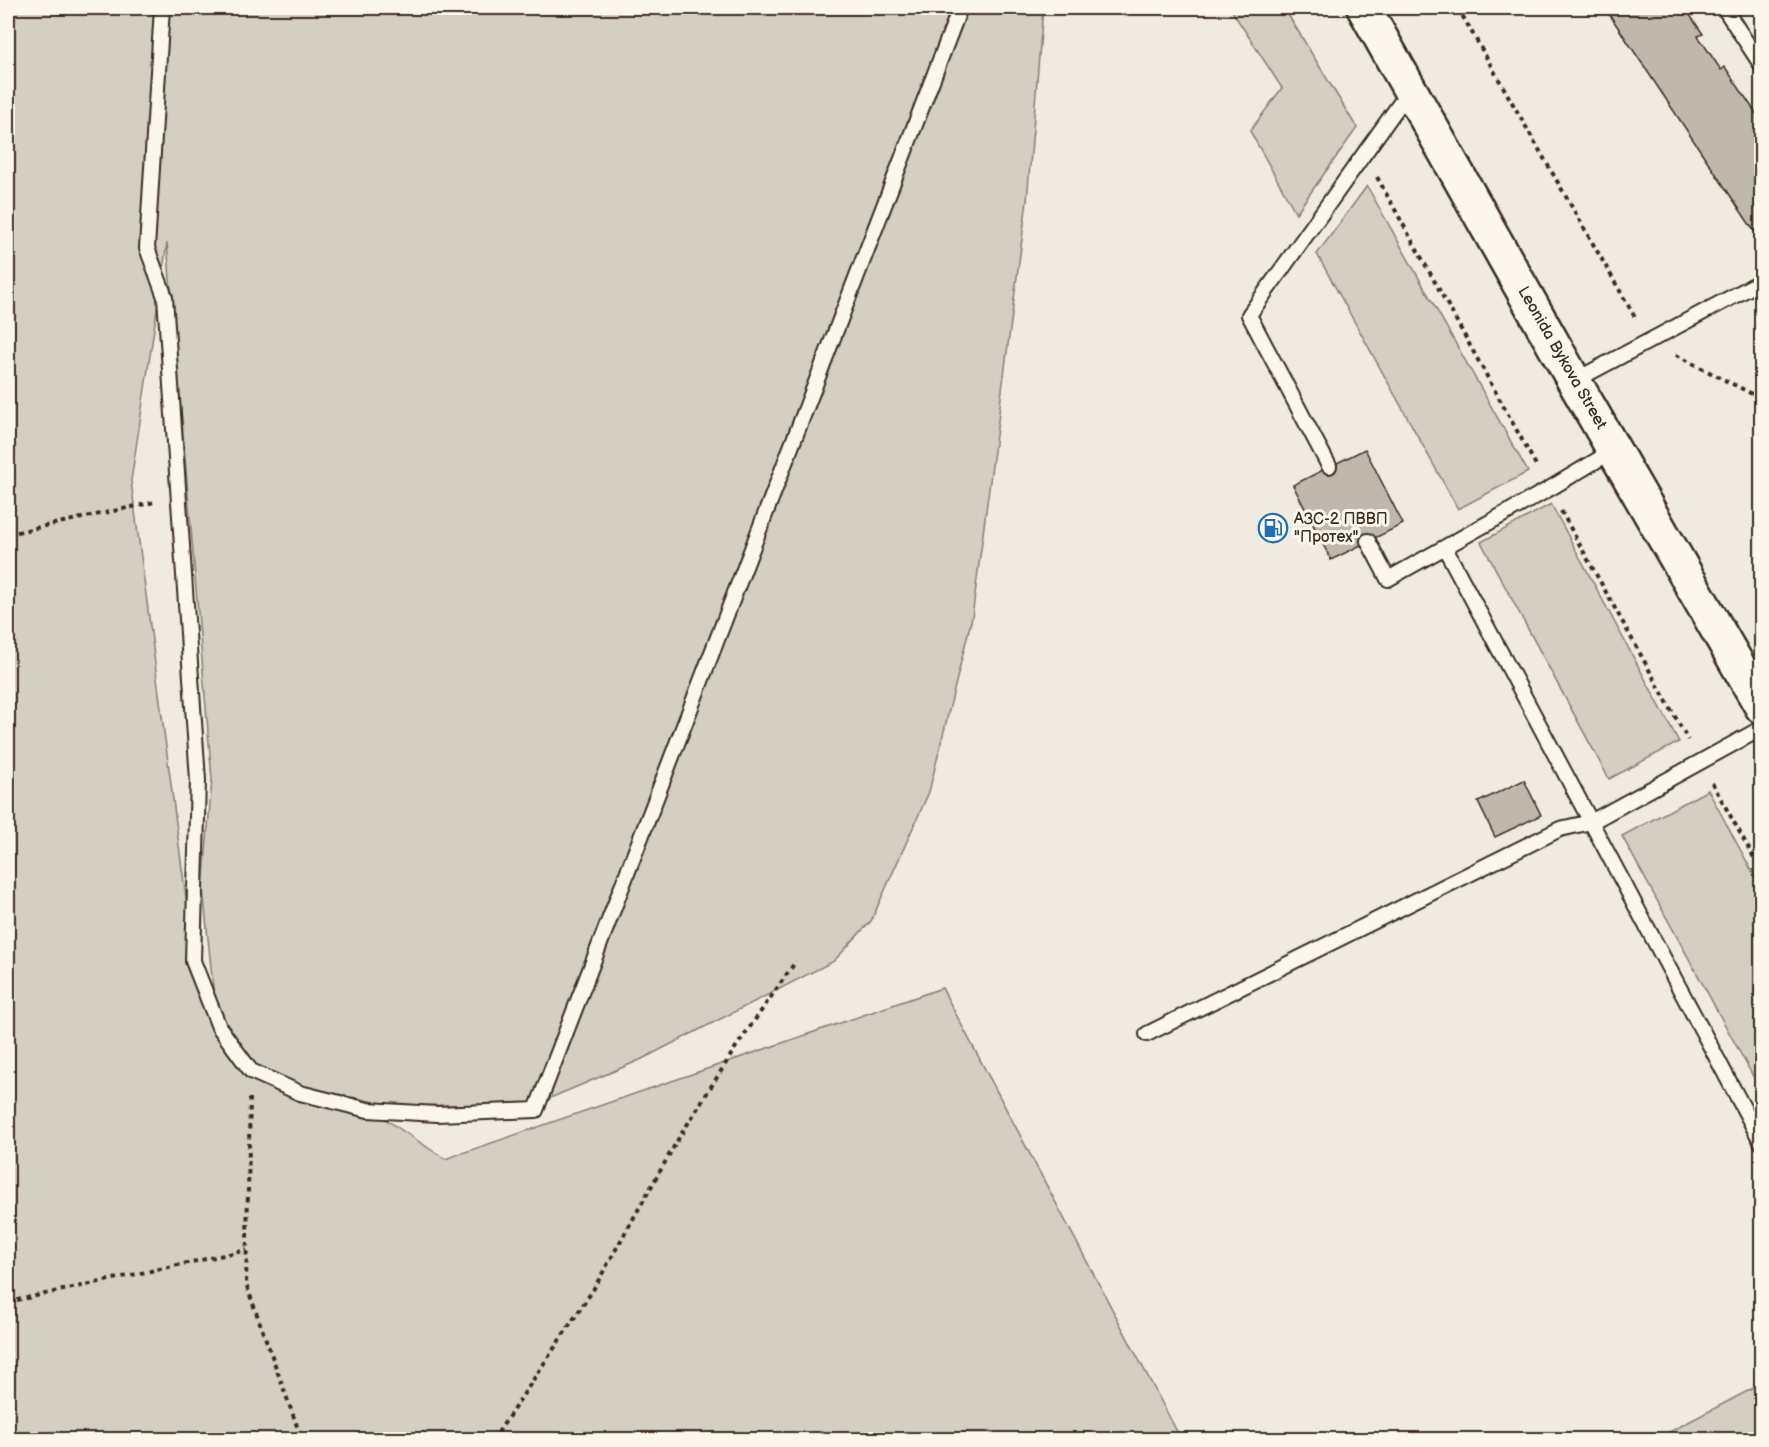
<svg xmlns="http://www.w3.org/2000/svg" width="1769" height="1447" font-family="'Balsamiq Sans',sans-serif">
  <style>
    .green { fill: #d5cec3; stroke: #887c70; stroke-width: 1.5; fill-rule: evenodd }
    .building { fill: #c0b8ad; stroke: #3b2a1e; stroke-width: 1.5 }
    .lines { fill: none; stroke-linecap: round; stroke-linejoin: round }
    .service-casing { stroke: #3b2a1e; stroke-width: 18 }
    .tertiary-casing { stroke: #3b2a1e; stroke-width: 38 }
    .path { stroke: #3b2a1e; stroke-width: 4; stroke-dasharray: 4.5 4.5; stroke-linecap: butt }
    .service { stroke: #fbf7ec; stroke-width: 14 }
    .tertiary { stroke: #fbf7ec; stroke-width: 33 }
    .labels { text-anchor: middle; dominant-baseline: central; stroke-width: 6; stroke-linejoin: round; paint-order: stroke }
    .street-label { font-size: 16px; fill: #3b2a1e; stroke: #fbf7ec }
    .poi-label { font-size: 16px; fill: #3b2a1e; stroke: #fbf7ec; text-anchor: start }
  </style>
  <rect width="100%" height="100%" fill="#f0ebe0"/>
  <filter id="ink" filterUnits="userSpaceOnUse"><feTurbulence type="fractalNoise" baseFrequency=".0167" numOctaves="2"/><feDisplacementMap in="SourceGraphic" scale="12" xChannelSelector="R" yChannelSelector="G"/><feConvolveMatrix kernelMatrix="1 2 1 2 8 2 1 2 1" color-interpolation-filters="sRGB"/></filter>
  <g filter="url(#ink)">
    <g class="green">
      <path d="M8,8H1043L1027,201L972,617L929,792L871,921L834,961L640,1060L536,1104L392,1106L352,1097L445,1159L942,988L1181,1439H8ZM167,243L212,779L203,889L215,1007L199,997L131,481Z"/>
      <path d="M1230,8H1284L1357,128L1296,213L1250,131L1282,88Z"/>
      <path d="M1367,186L1528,472L1458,509L1317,254Z"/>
      <path d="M1551,504L1679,742L1609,779L1481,542Z"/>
      <path d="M1708,790L1761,888V1091L1622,836Z"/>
      <path d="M1761,1384V1439H1656Z"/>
    </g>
    <g class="building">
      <path d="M1605,8H1685L1703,34L1698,36L1721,70L1725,67L1762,122V239L1760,240Z"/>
      <path d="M1365,449L1403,524L1331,560L1293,485Z"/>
      <path d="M1524,780L1541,815L1495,837L1478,802Z"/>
    </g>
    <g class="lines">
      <g class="service-casing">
        <g id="service">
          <path d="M162,8L147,248L165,297L198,780L193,961L219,1027L251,1071L300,1093L368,1110L437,1114L536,1110L960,8"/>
          <path d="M1724,8L1762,66"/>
          <path d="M1574,381L1762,281"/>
          <path d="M1329,466L1249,315L1409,91"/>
          <path d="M1368,541L1388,579L1549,489L1614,450"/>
          <path d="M1445,548L1762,1143"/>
          <path d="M1147,1034L1560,829L1591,822L1762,728"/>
        </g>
      </g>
      <g class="tertiary-casing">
        <path id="tertiary" d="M1364,8L1574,381L1762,707"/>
      </g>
      <g class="path">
        <path d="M1458,8L1636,319"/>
        <path d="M1377,177L1537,467"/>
        <path d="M1676,355L1762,399"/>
        <path d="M1561,511L1688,740"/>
        <path d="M8,534L155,502"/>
        <path d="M1712,783L1762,872"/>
        <path d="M250,1098L246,1284L302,1440"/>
        <path d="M8,1302L247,1250"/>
        <path d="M493,1440L593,1290L677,1141L736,1047L796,961"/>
      </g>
      <use href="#service" class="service"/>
      <use href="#tertiary" class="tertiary"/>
    </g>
  </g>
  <defs>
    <g id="fuel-ring" transform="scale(1.5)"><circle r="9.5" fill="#fbf7ec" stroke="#1f6fb2" stroke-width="1.5"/><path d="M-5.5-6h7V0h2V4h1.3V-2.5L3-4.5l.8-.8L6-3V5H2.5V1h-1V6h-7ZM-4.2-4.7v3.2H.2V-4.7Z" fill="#1f6fb2"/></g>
  </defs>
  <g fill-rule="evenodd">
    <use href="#fuel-ring" x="1273" y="528"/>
  </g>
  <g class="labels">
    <g class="street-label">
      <text transform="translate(1562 358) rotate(60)">Leonida Bykova Street</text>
    </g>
    <g class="poi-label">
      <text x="1294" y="519">АЗС-2 ПВВП<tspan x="1294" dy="18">"Протех"</tspan></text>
    </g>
  </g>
  <rect width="1769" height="1447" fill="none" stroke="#fbf7ec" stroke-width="30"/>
  <rect x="15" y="15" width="1739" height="1417" fill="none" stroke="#3b2a1e" stroke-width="2" filter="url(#ink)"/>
</svg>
